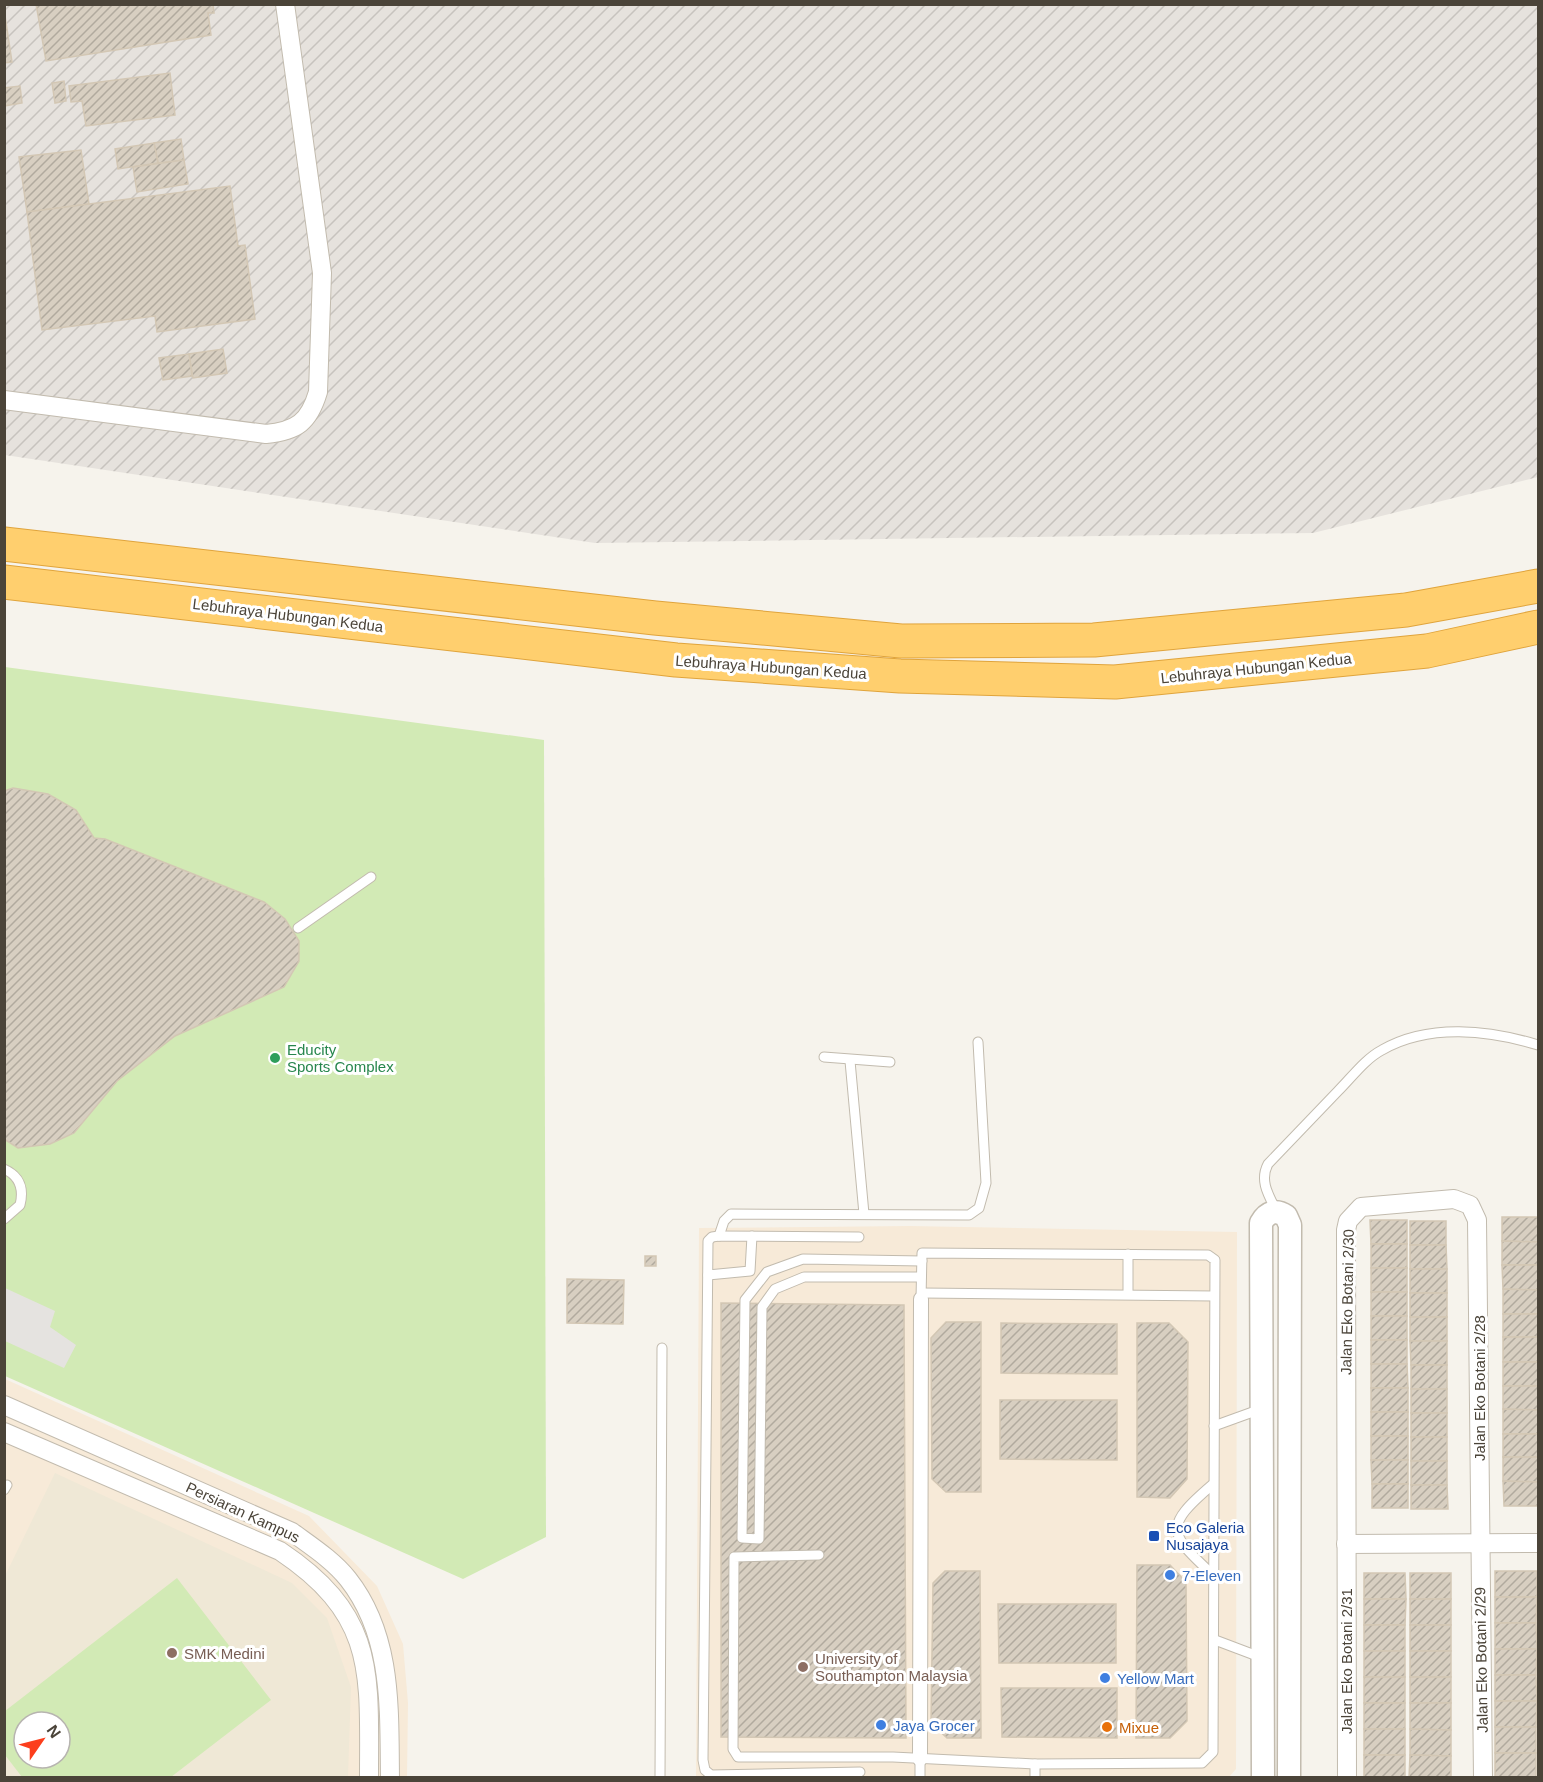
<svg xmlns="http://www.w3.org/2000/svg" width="1543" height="1782" font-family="Helvetica,sans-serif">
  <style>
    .commercial { fill: #f7ead8; fill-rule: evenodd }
    .industrial { fill: url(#industrial-furrows) }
    .education { fill: #efe8d6; fill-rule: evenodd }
    .green { fill: #d2eab5; fill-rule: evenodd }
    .parking { fill: #e5e3e0 }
    .building { fill: url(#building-hatch); stroke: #d3c7b4; stroke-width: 1.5 }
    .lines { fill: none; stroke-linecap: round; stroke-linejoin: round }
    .service-casing { stroke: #c2bbae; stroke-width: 11 }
    .pedestrian-casing { stroke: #c2bbae; stroke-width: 16 }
    .minor-casing { stroke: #c2bbae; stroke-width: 20 }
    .tertiary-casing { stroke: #c2bbae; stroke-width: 25 }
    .motorway-casing { stroke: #e0a43c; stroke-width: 35 }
    .service { stroke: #fff; stroke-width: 9 }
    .pedestrian { stroke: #fff; stroke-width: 14 }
    .minor { stroke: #fff; stroke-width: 18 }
    .tertiary { stroke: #fff; stroke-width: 22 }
    .motorway { stroke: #ffcf6e; stroke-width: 33 }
    .leisure-dot { fill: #2e9e5b; stroke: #fff; stroke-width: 2 }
    .transit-dot { fill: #1a4fb4; stroke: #fff; stroke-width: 2 }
    .shop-dot { fill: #3f7fe0; stroke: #fff; stroke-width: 2 }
    .education-dot { fill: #8d6e63; stroke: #fff; stroke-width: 2 }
    .food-dot { fill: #e8710a; stroke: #fff; stroke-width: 2 }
    .labels { text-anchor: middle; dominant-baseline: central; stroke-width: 6; stroke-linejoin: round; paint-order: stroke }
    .street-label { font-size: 15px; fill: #4b4439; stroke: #fff }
    .leisure-label { font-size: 15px; fill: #27864d; stroke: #fff; text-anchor: start }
    .transit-label { font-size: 15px; fill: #164399; stroke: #fff; text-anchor: start }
    .shop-label { font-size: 15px; fill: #366cbe; stroke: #fff; text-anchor: start }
    .education-label { font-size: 15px; fill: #785e54; stroke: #fff; text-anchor: start }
    .food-label { font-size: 15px; fill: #c56008; stroke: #fff; text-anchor: start }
  </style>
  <defs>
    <pattern id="industrial-furrows" width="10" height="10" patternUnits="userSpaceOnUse" patternTransform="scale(1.5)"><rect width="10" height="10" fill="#e6e2dd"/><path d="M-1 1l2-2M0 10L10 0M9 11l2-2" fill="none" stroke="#c7c3be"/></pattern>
    <pattern id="building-hatch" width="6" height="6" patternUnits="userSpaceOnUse" patternTransform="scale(1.5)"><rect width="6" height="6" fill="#d8cfc1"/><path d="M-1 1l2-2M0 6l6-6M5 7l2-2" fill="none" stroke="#b1aa9e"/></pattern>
  </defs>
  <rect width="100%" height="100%" fill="#f6f3ec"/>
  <g class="commercial">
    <path d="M910,1226L1237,1232L1236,1769L1229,1777L696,1778L699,1228Z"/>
    <path d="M5,1379L309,1516L377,1586L403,1644L408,1703L407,1777L5,1778ZM24,1722H60V1758H24Z"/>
  </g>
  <path class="industrial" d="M4,5H1538V477L1313,533L595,543L5,455Z"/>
  <path class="education" d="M55,1473L292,1583L327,1618L351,1687L348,1777H5L4,1578ZM24,1722H60V1758H24Z"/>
  <g class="green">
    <path d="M5,667L544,740L546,1537L463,1579L5,1376Z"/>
    <path d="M177,1578L271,1700L171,1777H22L5,1755V1711ZM24,1722H60V1758H24Z"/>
  </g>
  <path class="parking" d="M5,1288L55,1311L50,1327L76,1345L64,1368L5,1341Z"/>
  <g class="building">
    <path d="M36,4H213L214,13H208L211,35L46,61Z"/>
    <path d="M4,9L12,62L4,63Z"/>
    <path d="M170,73L175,115L86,126L82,101L71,102L69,86Z"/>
    <path d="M64,81L66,101L55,103L52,83Z"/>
    <path d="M20,86L22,103L4,106V88Z"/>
    <path d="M181,139L184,160L158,163L154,143Z"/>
    <path d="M154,143L158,163L118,169L115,149Z"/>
    <path d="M81,150L89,204L27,212L19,157Z"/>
    <path d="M184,160L188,184L137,192L133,167Z"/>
    <path d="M230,186L238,246L245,245L255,319L157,332L155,316L42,330L27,212Z"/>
    <path d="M223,349L227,373L193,378L189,354Z"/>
    <path d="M189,354L192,376L163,380L159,358Z"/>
    <path d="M13,788L48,794L76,810L94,838L105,839L264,902L285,919L299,941V961L284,987L175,1036L117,1081L74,1133L50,1144L18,1148L4,1139V791Z"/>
    <path d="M1502,1217H1538V1242L1502,1241Z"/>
    <path d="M1370,1220H1407V1244H1371Z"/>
    <rect x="1410" y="1221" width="36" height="24"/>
    <path d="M1502,1241L1538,1242V1265H1502Z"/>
    <rect x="1371" y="1244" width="36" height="24"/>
    <path d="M1410,1245H1446L1447,1269H1410Z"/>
    <rect x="645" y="1256" width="11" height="10"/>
    <path d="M1502,1265H1538V1290L1503,1289Z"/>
    <rect x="1371" y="1268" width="36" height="24"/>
    <rect x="1410" y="1269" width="37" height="24"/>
    <path d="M567,1279L624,1280L623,1324L567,1323Z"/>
    <path d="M1503,1289L1538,1290V1314H1503Z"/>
    <rect x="1371" y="1292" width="36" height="24"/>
    <rect x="1410" y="1293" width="37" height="24"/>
    <path d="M721,1303L904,1305L906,1738L721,1737Z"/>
    <rect x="1503" y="1314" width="35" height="23"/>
    <rect x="1371" y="1316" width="36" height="24"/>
    <rect x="1410" y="1317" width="37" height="24"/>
    <path d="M946,1322H981V1492H946L932,1479L931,1338Z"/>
    <path d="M1001,1323L1117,1324V1374L1001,1373Z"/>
    <path d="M1137,1323H1169L1188,1342L1187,1479L1170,1498L1137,1497Z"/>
    <rect x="1503" y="1337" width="35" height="25"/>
    <rect x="1371" y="1340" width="36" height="24"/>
    <path d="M1410,1341H1447V1365H1411Z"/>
    <rect x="1503" y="1362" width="35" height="24"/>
    <path d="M1371,1364H1407L1408,1388H1371Z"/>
    <rect x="1411" y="1365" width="36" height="24"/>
    <path d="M1503,1386H1538V1410L1503,1409Z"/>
    <rect x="1371" y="1388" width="37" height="24"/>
    <rect x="1411" y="1389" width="36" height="24"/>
    <path d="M1000,1400H1117V1460L1000,1459Z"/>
    <path d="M1503,1409L1538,1410V1434H1503Z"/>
    <rect x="1371" y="1412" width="37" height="24"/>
    <rect x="1411" y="1413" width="36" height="24"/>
    <rect x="1503" y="1434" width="35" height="23"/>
    <rect x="1371" y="1436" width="37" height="24"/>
    <rect x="1411" y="1437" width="36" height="24"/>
    <path d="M1503,1457H1538V1482L1503,1481Z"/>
    <path d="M1371,1460H1408V1484H1372Z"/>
    <rect x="1411" y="1461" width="36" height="24"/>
    <path d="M1503,1481L1538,1482V1506H1504Z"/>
    <rect x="1372" y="1484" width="36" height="24"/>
    <path d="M1411,1485H1447L1448,1509H1411Z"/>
    <path d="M1137,1565H1170L1186,1582L1187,1721L1170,1738H1136Z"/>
    <path d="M945,1571H980L981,1738H947L931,1723L933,1583Z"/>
    <rect x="1495" y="1571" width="42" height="26"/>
    <path d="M1364,1573H1405L1406,1599H1364Z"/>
    <rect x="1410" y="1573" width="41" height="26"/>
    <path d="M1495,1597H1537L1536,1623H1495Z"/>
    <path d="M1364,1599H1406L1405,1625H1364Z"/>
    <rect x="1410" y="1599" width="41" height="26"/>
    <path d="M998,1604H1116V1663H999Z"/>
    <path d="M1495,1623H1536L1537,1649H1495Z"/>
    <rect x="1364" y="1625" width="41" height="26"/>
    <rect x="1410" y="1625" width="41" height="26"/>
    <path d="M1495,1649H1537L1536,1675H1495Z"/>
    <rect x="1364" y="1651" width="41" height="26"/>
    <rect x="1410" y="1651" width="41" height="26"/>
    <path d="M1495,1675H1536L1537,1701H1495Z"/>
    <rect x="1364" y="1677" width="41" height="26"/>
    <rect x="1410" y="1677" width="41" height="26"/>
    <path d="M1001,1688H1117V1738L1002,1737Z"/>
    <path d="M1495,1701H1537L1536,1727H1495Z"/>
    <rect x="1364" y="1703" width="41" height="26"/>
    <path d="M1410,1703H1451V1730L1410,1729Z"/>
    <rect x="1495" y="1727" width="41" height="26"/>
    <rect x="1364" y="1729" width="41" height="26"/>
    <path d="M1410,1729L1451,1730V1756L1410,1755Z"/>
    <rect x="1495" y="1753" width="41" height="25"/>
    <rect x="1364" y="1755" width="41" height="23"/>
    <path d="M1410,1755L1451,1756V1778H1409Z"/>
  </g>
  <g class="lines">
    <g class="service-casing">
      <g id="service">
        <path d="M298,928L371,877"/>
        <path d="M824,1057L890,1062"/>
        <path d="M850,1061L864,1214"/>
        <path d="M4,1169C20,1176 24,1189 20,1205L4,1219"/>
        <path d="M1277,1212C1269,1196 1259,1181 1268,1164C1291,1140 1315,1115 1338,1091C1352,1077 1365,1059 1382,1050C1429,1023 1489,1030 1538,1045"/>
        <path d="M719,1236L724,1221L731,1214L969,1215L979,1208L986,1183L978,1042"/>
        <path d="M859,1237L719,1236L712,1237L708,1241L703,1760L705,1770L711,1775L860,1772"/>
        <path d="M1128,1254V1294"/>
        <path d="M708,1275L750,1271L752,1236"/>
        <path d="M921,1277H804L775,1289L762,1307L759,1539L742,1538L745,1300L767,1272L803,1259L922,1261"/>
        <path d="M922,1293L1214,1296"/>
        <path d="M1214,1426L1261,1409"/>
        <path d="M1212,1485C1163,1527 1168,1533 1213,1575"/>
        <path d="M4,1490L7,1485"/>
        <path d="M819,1555L734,1557L733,1749L738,1757H893L1035,1764L1202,1763L1213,1752L1215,1260L1208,1255L922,1253L921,1299"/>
        <path d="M1215,1640L1260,1657"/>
        <path d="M660,1778L662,1348"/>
        <path d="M920,1778V1759"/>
        <path d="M1035,1778V1764"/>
      </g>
    </g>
    <g class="pedestrian-casing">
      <path id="pedestrian" d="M920,1759L921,1299"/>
    </g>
    <g class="minor-casing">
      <g id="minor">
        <path d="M4,400L266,434C297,431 309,422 318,392L322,273L285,4"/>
        <path d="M4,1405L292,1532C311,1546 333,1560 348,1579C393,1636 389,1709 390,1778"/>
        <path d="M4,1432L280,1551C377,1616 369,1673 369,1778"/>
        <path d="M1346,1544L1538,1543"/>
        <path d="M1347,1778L1346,1230L1348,1221L1361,1207L1454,1199L1470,1205L1477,1220L1483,1778"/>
      </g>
    </g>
    <g class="tertiary-casing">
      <path id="tertiary" d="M1263,1778L1261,1223C1267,1212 1276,1209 1286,1216L1290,1225L1289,1778"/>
    </g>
    <g class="motorway-casing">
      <g id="motorway">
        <path d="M4,544L655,618L901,641L1094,640L1406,610L1538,586"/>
        <path d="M4,582L676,660L900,676L1115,682L1427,651L1538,627"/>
      </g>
    </g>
    <use href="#service" class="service"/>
    <use href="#pedestrian" class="pedestrian"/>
    <use href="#minor" class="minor"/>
    <use href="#tertiary" class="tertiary"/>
    <use href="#motorway" class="motorway"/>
  </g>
  <circle class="leisure-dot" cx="275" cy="1058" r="6"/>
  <rect class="transit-dot" x="1148" y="1530" width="12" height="12" rx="3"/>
  <g class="shop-dot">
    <circle cx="1170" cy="1575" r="6"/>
    <circle cx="1105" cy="1678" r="6"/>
    <circle cx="881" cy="1725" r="6"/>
  </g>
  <g class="education-dot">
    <circle cx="172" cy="1653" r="6"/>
    <circle cx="803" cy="1667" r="6"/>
  </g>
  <circle class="food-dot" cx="1107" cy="1727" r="6"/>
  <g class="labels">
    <g class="street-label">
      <text transform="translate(288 615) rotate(7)">Lebuhraya Hubungan Kedua</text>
      <text transform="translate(771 667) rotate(4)">Lebuhraya Hubungan Kedua</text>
      <text transform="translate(1256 668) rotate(-6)">Lebuhraya Hubungan Kedua</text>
      <text transform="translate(1347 1302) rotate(-89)">Jalan Eko Botani 2/30</text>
      <text transform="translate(1479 1388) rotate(-90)">Jalan Eko Botani 2/28</text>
      <text transform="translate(243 1512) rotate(25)">Persiaran Kampus</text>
      <text transform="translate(1481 1660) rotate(-91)">Jalan Eko Botani 2/29</text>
      <text transform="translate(1346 1661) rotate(-90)">Jalan Eko Botani 2/31</text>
    </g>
    <g class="leisure-label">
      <text x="287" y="1049">Educity<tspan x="287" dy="17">Sports Complex</tspan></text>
    </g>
    <g class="transit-label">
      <text x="1166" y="1527">Eco Galeria<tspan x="1166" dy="17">Nusajaya</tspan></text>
    </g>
    <g class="shop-label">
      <text x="1182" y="1575">7-Eleven</text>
      <text x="1117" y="1678">Yellow Mart</text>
      <text x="893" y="1725">Jaya Grocer</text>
    </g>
    <g class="education-label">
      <text x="184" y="1653">SMK Medini</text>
      <text x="815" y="1658">University of<tspan x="815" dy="17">Southampton Malaysia</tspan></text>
    </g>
    <g class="food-label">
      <text x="1119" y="1727">Mixue</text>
    </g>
  </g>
  <rect width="1543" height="1782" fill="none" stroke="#4b4439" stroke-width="12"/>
  <g transform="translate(42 1740) rotate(55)"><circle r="28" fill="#ffffff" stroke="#b7b4b0" stroke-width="1.5"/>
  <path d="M0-4.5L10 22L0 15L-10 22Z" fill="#fc3f1d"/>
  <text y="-9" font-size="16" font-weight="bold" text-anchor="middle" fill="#4b4439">N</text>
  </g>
</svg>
